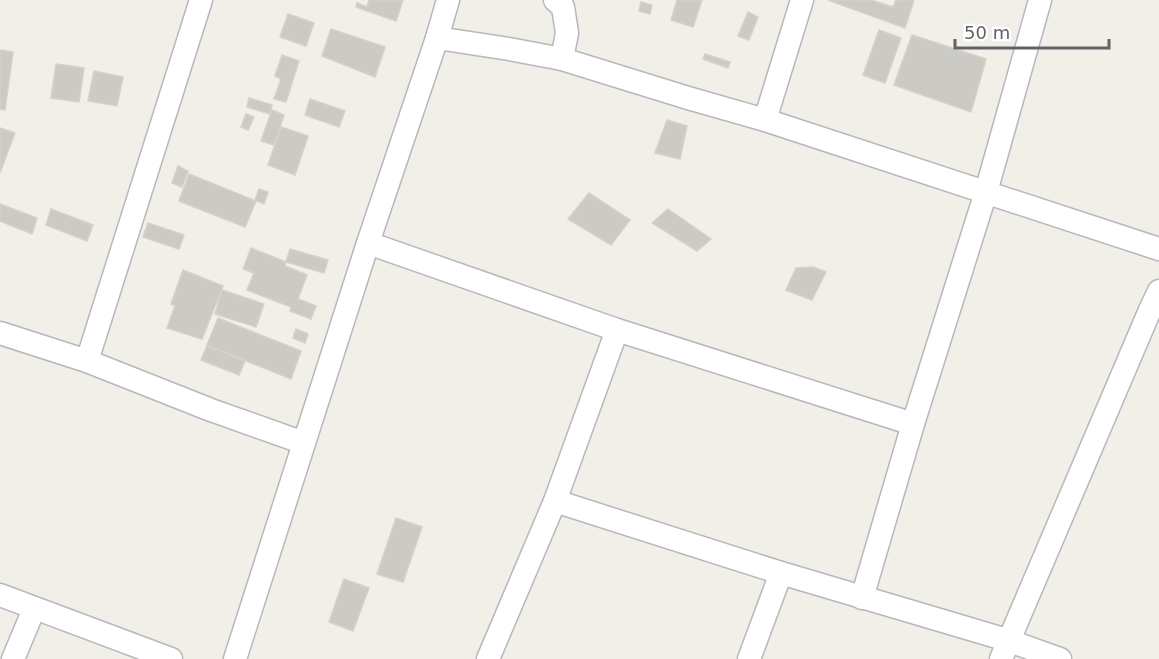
<svg xmlns="http://www.w3.org/2000/svg" width="1159" height="659" font-family="'DejaVu Sans',sans-serif">
  <style>
    .building { fill: #cccac5; stroke: #d6d1c6; stroke-width: 1.5 }
    .lines { fill: none; stroke-linecap: round; stroke-linejoin: round }
    .minor-casing { stroke: #b5b8bc; stroke-width: 25 }
    .minor { stroke: #fff; stroke-width: 22 }
  </style>
  <rect width="100%" height="100%" fill="#f1efe8"/>
  <g class="building">
    <path d="M369,0H403L396,21L356,7L357,3L367,7Z"/>
    <path d="M677,0H702L693,27L671,20Z"/>
    <path d="M828,0H871L893,7L896,0H914L905,28Z"/>
    <path d="M641,2L652,5L650,14L639,11Z"/>
    <path d="M748,12L758,17L749,40L738,36Z"/>
    <path d="M288,14L314,23L306,46L280,37Z"/>
    <path d="M331,29L385,47L375,77L322,56Z"/>
    <path d="M879,30L901,38L885,83L863,75Z"/>
    <path d="M912,35L986,59L971,112L894,85Z"/>
    <path d="M0,50L13,52L5,110L0,109Z"/>
    <path d="M705,54L730,62L728,68L703,59Z"/>
    <path d="M282,55L299,61L286,102L274,99L281,79L275,76Z"/>
    <path d="M56,64L84,68L79,102L51,98Z"/>
    <path d="M94,71L123,77L117,106L88,101Z"/>
    <path d="M249,98L272,105L270,114L247,107Z"/>
    <path d="M310,99L345,111L339,127L305,115Z"/>
    <path d="M272,110L284,115L274,145L261,141Z"/>
    <path d="M246,114L254,117L248,130L241,127Z"/>
    <path d="M667,120L687,126L680,159L655,153Z"/>
    <path d="M281,127L308,136L295,175L268,165Z"/>
    <path d="M0,128L15,133L0,173Z"/>
    <path d="M178,166L188,171L182,187L172,183Z"/>
    <path d="M189,174L256,201L245,227L179,201Z"/>
    <path d="M259,189L268,192L264,204L255,200Z"/>
    <path d="M589,193L630,220L611,245L568,219Z"/>
    <path d="M0,204L37,218L32,234L0,221Z"/>
    <path d="M51,209L93,225L87,241L46,225Z"/>
    <path d="M668,209L701,232L711,239L697,251L652,223Z"/>
    <path d="M148,223L184,235L179,249L143,237Z"/>
    <path d="M251,248L286,262L285,266L307,275L298,299L316,306L311,319L290,311L291,307L247,290L254,273L243,269Z"/>
    <path d="M290,249L328,260L324,273L286,262Z"/>
    <path d="M813,267L826,272L812,300L786,290L796,268Z"/>
    <path d="M183,270L223,286L202,339L167,328L175,306L171,304Z"/>
    <path d="M222,290L264,304L256,327L215,314Z"/>
    <path d="M218,318L301,351L291,379L207,345Z"/>
    <path d="M296,329L308,334L305,343L293,338Z"/>
    <path d="M207,346L245,361L239,375L201,360Z"/>
    <path d="M396,518L422,527L403,582L377,574Z"/>
    <path d="M344,579L369,588L353,631L329,622Z"/>
  </g>
  <g class="lines">
    <g class="minor-casing">
      <g id="minor">
        <path d="M555,0L563,7L567,33L562,59"/>
        <path d="M437,38L509,49L562,59L688,98L765,120L1159,249"/>
        <path d="M765,120L802,0"/>
        <path d="M368,243L617,330L913,424"/>
        <path d="M0,333L87,361L211,410L304,443"/>
        <path d="M87,361L201,0"/>
        <path d="M555,501L781,573L1007,640L1060,659"/>
        <path d="M0,595L171,659"/>
        <path d="M862,598L913,424L986,192L1040,0"/>
        <path d="M13,659L34,609"/>
        <path d="M235,659L368,243L437,38L448,0"/>
        <path d="M488,659L555,501L617,330"/>
        <path d="M749,659L781,573"/>
        <path d="M1001,659L1150,310L1159,291"/>
      </g>
    </g>
    <use href="#minor" class="minor"/>
  </g>
  <path d="M955 39v9h154v-9" fill="none" stroke="#5f6368" stroke-width="3"/>
  <text x="964" y="39" font-size="18" fill="#5f6368" stroke="#ffffff" stroke-width="4.5" paint-order="stroke">50 m</text>
</svg>
